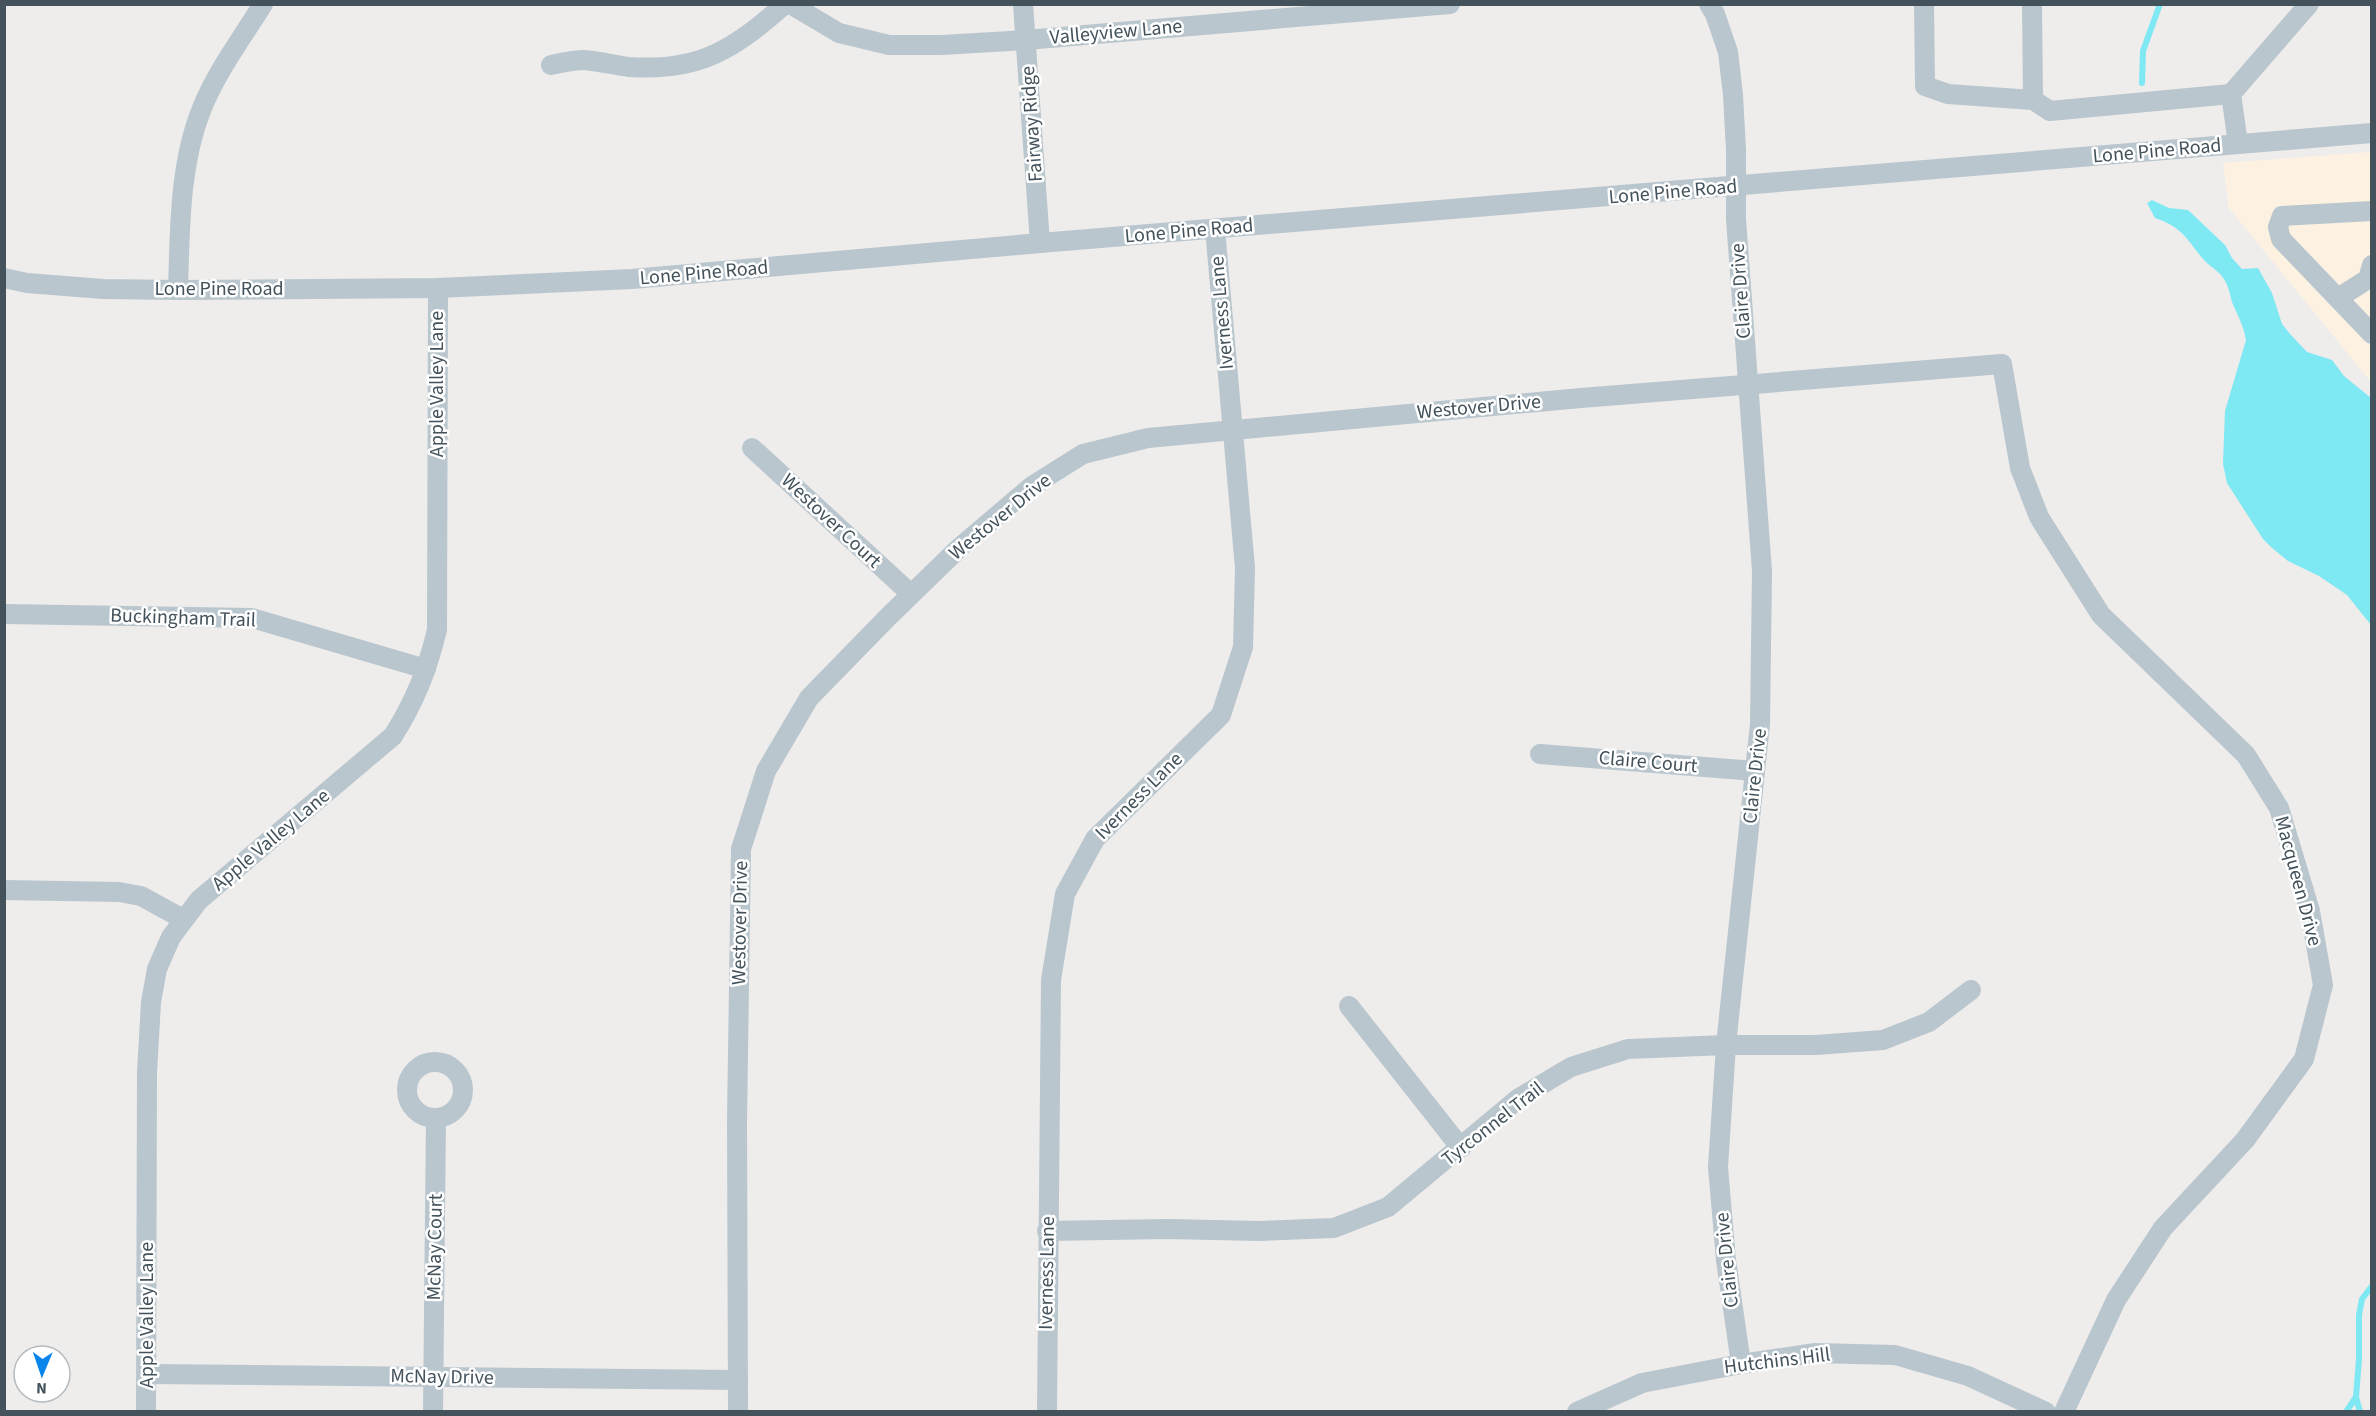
<svg xmlns="http://www.w3.org/2000/svg" width="2376" height="1416" font-family="'Source Sans 3',sans-serif">
  <style>
    .commercial { fill: #fdf2e2 }
    .water { fill: #7ee8f3 }
    .lines { fill: none; stroke-linecap: round; stroke-linejoin: round }
    .stream { stroke: #7ee8f3; stroke-width: 6 }
    .minor { stroke: #b9c6cd; stroke-width: 20 }
    .labels { text-anchor: middle; dominant-baseline: central; stroke-width: 5; stroke-linejoin: round; paint-order: stroke }
    .street-label { font-size: 20px; fill: #43525b; stroke: #fff }
  </style>
  <rect width="100%" height="100%" fill="#efecec"/>
  <path class="commercial" d="M2371,152V382L2229,208L2223,163Z"/>
  <path class="water" d="M2152,200L2169,208L2188,210L2225,245L2232,258L2242,269L2258,268L2272,293L2282,324L2291,335L2307,352L2332,360L2344,376L2371,398V625L2347,595L2319,576L2288,561L2271,547L2263,539L2227,483L2223,464L2225,411L2246,340C2244,328 2240,320 2235,309C2229,298 2231,287 2221,275C2216,269 2209,266 2204,260C2186,239 2184,228 2155,218L2147,203Z"/>
  <g class="lines">
    <g class="stream">
      <path d="M2142,83L2143,51L2160,4"/>
      <path d="M2346,1412L2356,1397"/>
      <path d="M2360,1412L2356,1397L2359,1359V1315L2362,1299L2372,1286"/>
    </g>
    <g class="minor">
      <path d="M790,4L839,33L889,45H942L1026,40L1450,4"/>
      <path d="M1023,4L1040,243"/>
      <path d="M1709,4L1715,14L1728,52L1733,95L1736,150V219L1762,571L1760,724L1726,1045L1718,1167L1726,1260L1741,1364"/>
      <path d="M1924,4L1925,86L1948,94L2033,100L2050,111L2231,94L2238,144"/>
      <path d="M2032,4L2033,100"/>
      <path d="M551,65C561,63 573,60 583,60C598,61 614,65 629,67C700,72 734,49 785,4"/>
      <path d="M2231,94L2309,4"/>
      <path d="M2372,211L2282,216L2278,227L2281,239L2372,334"/>
      <path d="M4,278L27,283L103,289L178,290L438,288L632,279L1040,243L2372,133"/>
      <path d="M178,290C180,229 179,165 202,108C217,71 242,38 263,4"/>
      <path d="M2338,298L2368,279L2372,265"/>
      <path d="M752,448L911,594"/>
      <path d="M4,614L252,618L426,669"/>
      <path d="M1540,754L1755,771"/>
      <path d="M4,890L119,892L141,896L183,919"/>
      <path d="M1349,1006L1461,1148"/>
      <circle cx="435" cy="1090" r="28"/>
      <path d="M1047,1231L1168,1229L1260,1231L1334,1228L1388,1207L1519,1098L1571,1067L1628,1049L1726,1045H1816L1883,1040L1929,1022L1971,990"/>
      <path d="M147,1374L738,1380"/>
      <path d="M146,1412L147,1073L151,1002L157,969L171,937L199,900L393,736C415,701 427,671 437,630L438,288"/>
      <path d="M433,1412L436,1118"/>
      <path d="M738,1412L737,1121L741,849L766,771L809,698L888,617L959,548L1032,486L1083,454L1148,438L1581,398L2002,364L2020,468L2039,517L2101,615L2246,755L2279,808L2310,911L2323,985L2304,1059L2245,1140L2163,1228L2116,1300L2064,1412"/>
      <path d="M1047,1412L1051,980L1065,894L1095,839L1221,715L1243,647L1245,568L1215,229"/>
      <path d="M1577,1412L1642,1383L1741,1364L1815,1353L1895,1355L1968,1376L2046,1412"/>
    </g>
  </g>
  <g class="labels">
    <g class="street-label">
      <text transform="translate(1116 32) rotate(-5)">Valleyview Lane</text>
      <text transform="translate(1032 124) rotate(-94)">Fairway Ridge</text>
      <text transform="translate(2157 151) rotate(-5)">Lone Pine Road</text>
      <text transform="translate(1673 192) rotate(-5)">Lone Pine Road</text>
      <text transform="translate(1189 231) rotate(-5)">Lone Pine Road</text>
      <text transform="translate(704 273) rotate(-5)">Lone Pine Road</text>
      <text x="219" y="289">Lone Pine Road</text>
      <text transform="translate(1741 291) rotate(-94)">Claire Drive</text>
      <text transform="translate(1222 313) rotate(-95)">Iverness Lane</text>
      <text transform="translate(437 384) rotate(-90)">Apple Valley Lane</text>
      <text transform="translate(1479 407) rotate(-5)">Westover Drive</text>
      <text transform="translate(1000 517) rotate(-39)">Westover Drive</text>
      <text transform="translate(831 521) rotate(43)">Westover Court</text>
      <text transform="translate(183 618) rotate(2)">Buckingham Trail</text>
      <text transform="translate(1648 762) rotate(5)">Claire Court</text>
      <text transform="translate(1755 776) rotate(-84)">Claire Drive</text>
      <text transform="translate(1139 796) rotate(-45)">Iverness Lane</text>
      <text transform="translate(271 840) rotate(-40)">Apple Valley Lane</text>
      <text transform="translate(2298 881) rotate(75)">Macqueen Drive</text>
      <text transform="translate(740 923) rotate(-89)">Westover Drive</text>
      <text transform="translate(1493 1124) rotate(-38)">Tyrconnel Trail</text>
      <text transform="translate(435 1247) rotate(-89)">McNay Court</text>
      <text transform="translate(1727 1260) rotate(-96)">Claire Drive</text>
      <text transform="translate(1047 1273) rotate(-89)">Iverness Lane</text>
      <text transform="translate(147 1315) rotate(-90)">Apple Valley Lane</text>
      <text transform="translate(1777 1361) rotate(-7)">Hutchins Hill</text>
      <text transform="translate(442 1377) rotate(1)">McNay Drive</text>
    </g>
  </g>
  <rect width="2376" height="1416" fill="none" stroke="#43525b" stroke-width="12"/>
  <g transform="translate(42 1374) rotate(182)"><circle r="28" fill="#ffffff" stroke="#b4babd" stroke-width="1.5"/>
  <path d="M0-4.5L10 22L0 15L-10 22Z" fill="#0985ec"/>
  <text y="-9" font-size="16" font-weight="bold" text-anchor="middle" fill="#43525b">N</text>
  </g>
</svg>
